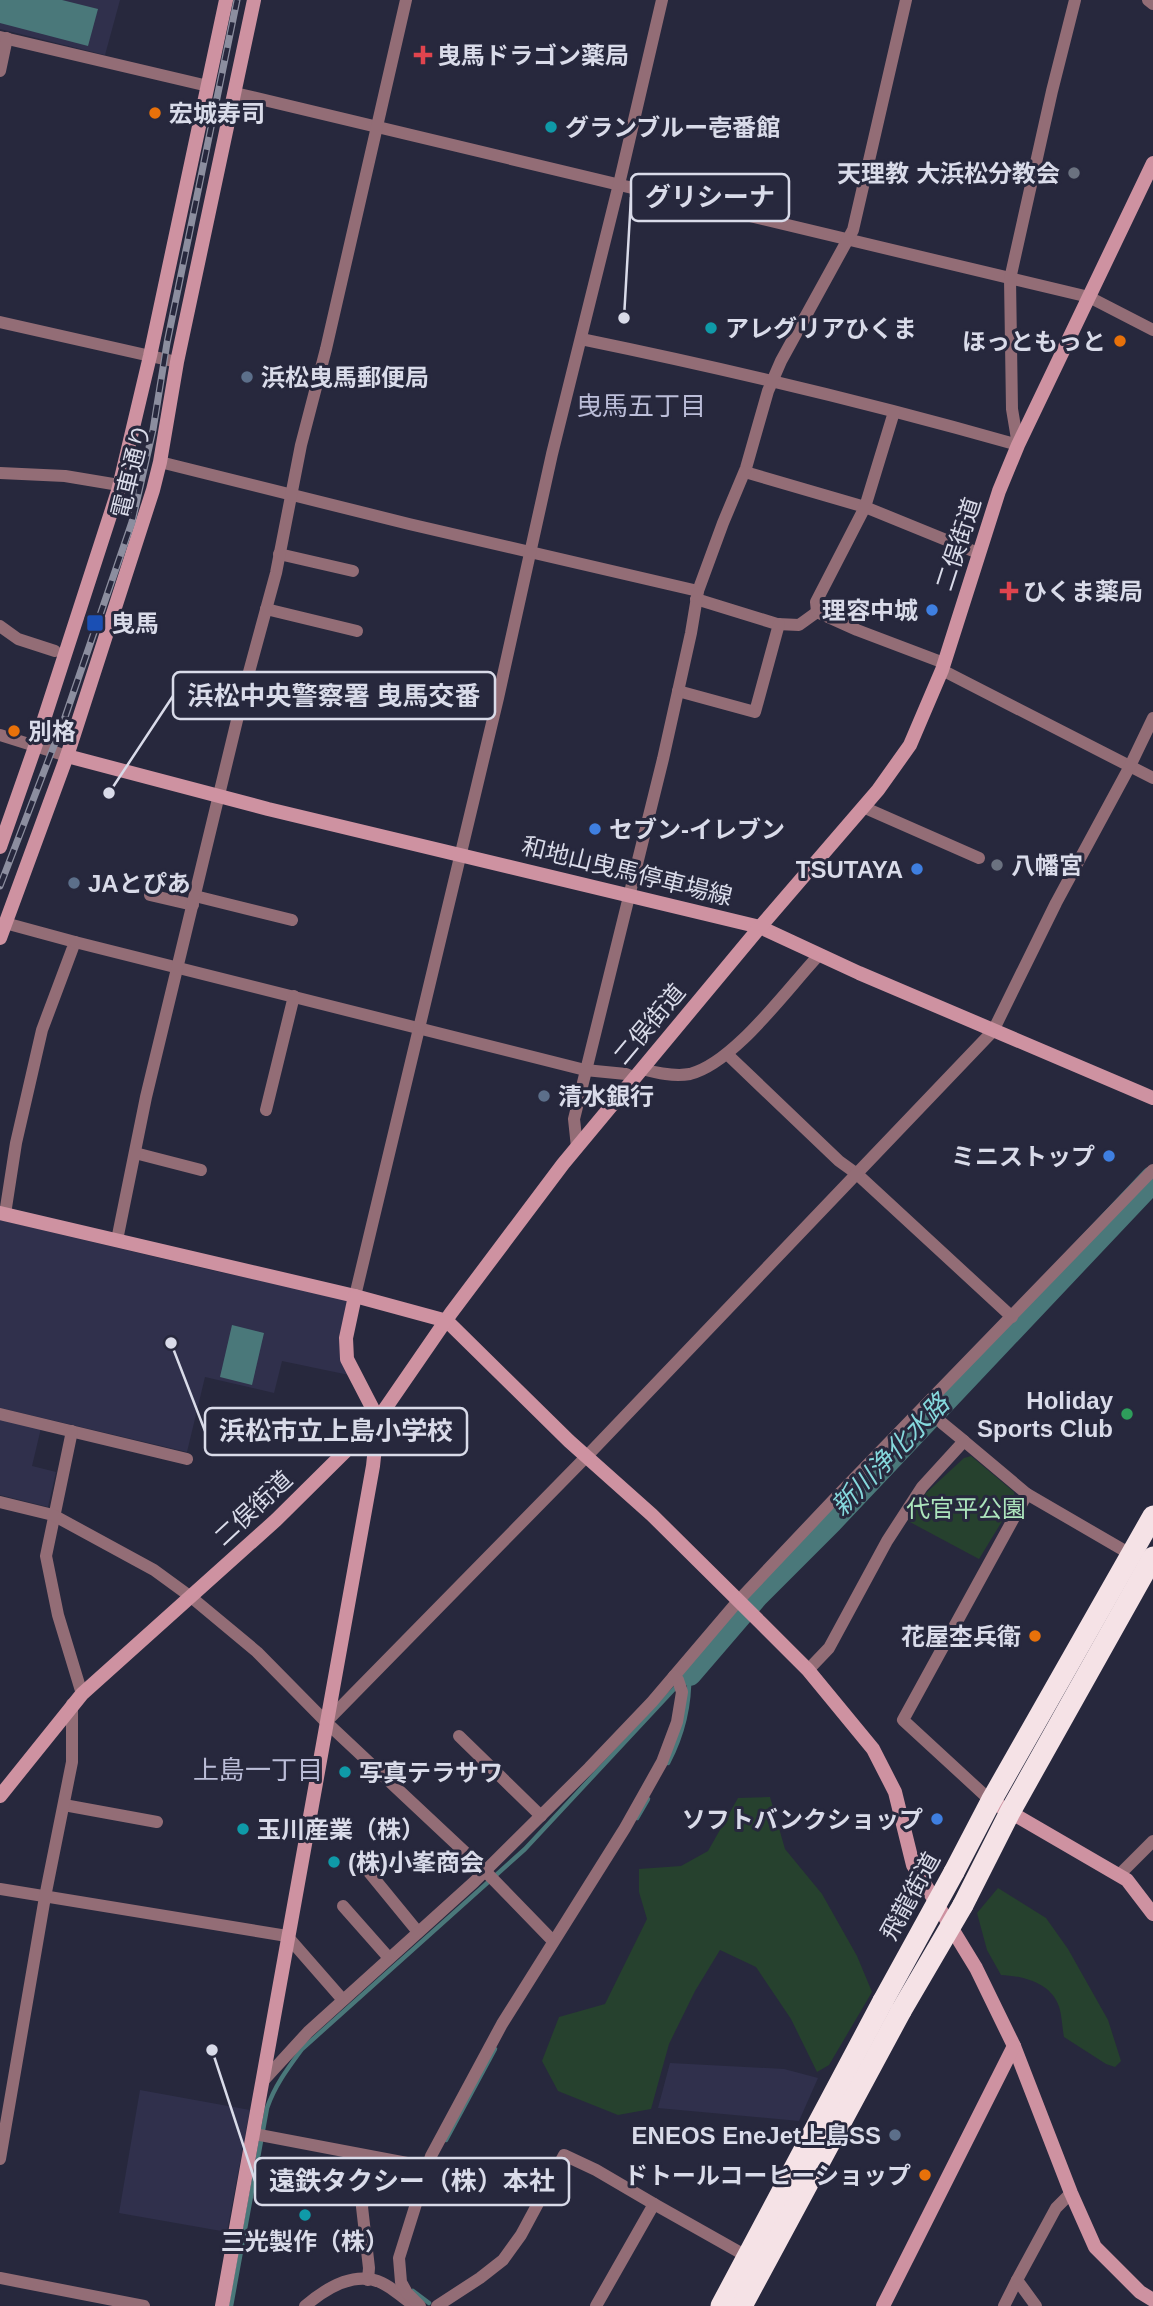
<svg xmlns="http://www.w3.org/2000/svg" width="1153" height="2306" font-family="Arial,'Noto Sans JP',sans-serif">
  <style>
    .built { fill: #30304c }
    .green { fill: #26412e }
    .water { fill: #4a787a }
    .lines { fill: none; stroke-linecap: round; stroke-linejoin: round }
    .stream { stroke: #4a787a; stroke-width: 4.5 }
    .river { stroke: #4a787a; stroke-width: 26 }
    .street { stroke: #936d76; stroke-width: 12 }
    .secondary { stroke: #ce92a1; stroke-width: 14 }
    .highway { stroke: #f5e2e6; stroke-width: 21 }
    .rail-casing { stroke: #8c8e9f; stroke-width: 7 }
    .rail { stroke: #27283d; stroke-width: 4.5; stroke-dasharray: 13; stroke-linecap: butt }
    .highway-bridge { stroke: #f5e2e6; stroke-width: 21 }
    .health-dot { fill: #e0444e; stroke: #27283d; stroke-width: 2.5 }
    .food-dot { fill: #e8710a; stroke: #27283d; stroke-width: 2.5 }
    .culture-dot { fill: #0f9aa8; stroke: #27283d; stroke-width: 2.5 }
    .worship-dot { fill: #6b7280; stroke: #27283d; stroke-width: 2.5 }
    .service-dot { fill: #5c6f8a; stroke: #27283d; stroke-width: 2.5 }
    .shop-dot { fill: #3f7fe0; stroke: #27283d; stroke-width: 2.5 }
    .transit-dot { fill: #1a4fb4; stroke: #27283d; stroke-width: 2.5 }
    .leisure-dot { fill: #2e9e5b; stroke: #27283d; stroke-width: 2.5 }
    .labels { text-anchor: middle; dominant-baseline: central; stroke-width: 6; stroke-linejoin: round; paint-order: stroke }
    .poi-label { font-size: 24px; font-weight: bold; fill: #d9dbe9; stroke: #27283d; text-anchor: start }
    .street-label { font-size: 24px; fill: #d9dbe9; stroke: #27283d }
    .park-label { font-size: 24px; fill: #ace5bc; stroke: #27283d }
    .neighbourhood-label { font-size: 26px; fill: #bbbdd8; stroke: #27283d }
    .water-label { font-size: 26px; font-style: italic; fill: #85d8dc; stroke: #27283d }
    .leader { fill: none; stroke: #d9dbe9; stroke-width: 2.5 }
    .callout-dot { fill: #d9dbe9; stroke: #27283d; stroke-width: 2.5 }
    .callout { fill: #27283d; stroke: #d9dbe9; stroke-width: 2.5 }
    .callout-label { font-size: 26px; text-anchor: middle; font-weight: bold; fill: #d9dbe9 }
  </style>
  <rect width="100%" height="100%" fill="#27283d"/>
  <g class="built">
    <path d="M0,0H120L105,55L0,29Z"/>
    <path d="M0,1220L215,1271L349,1299V1375L282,1361L274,1393L205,1377L187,1452L0,1408Z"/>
    <path d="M0,1418L41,1428L32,1466L56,1472L48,1507L0,1495Z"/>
    <path d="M670,2063L784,2069L818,2078L799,2121L658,2108Z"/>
    <path d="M140,2090L250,2110L227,2232L119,2213Z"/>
  </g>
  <g class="green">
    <path d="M971,1456L1014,1492L1015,1500L979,1559L908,1521L925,1494L964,1458Z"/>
    <path d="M770,1797L785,1849L822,1894L857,1956L872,1992L829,2065L817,2072L791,2019L756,1967L720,1950L695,1991L669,2044L651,2109L618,2115L558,2091L542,2061L559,2017L605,2004L647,1919L639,1892V1869L681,1866L708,1851L738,1798Z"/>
    <path d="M998,1888L1046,1918L1068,1949L1108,2020L1121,2061L1115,2067L1106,2064L1064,2037C1062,2027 1062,2013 1058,2004C1049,1982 1022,1976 1001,1975L987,1950L977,1913Z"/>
  </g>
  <g class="water">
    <path d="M0,0H62L98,9L88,46L0,23Z"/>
    <path d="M232,1325L264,1333L252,1385L220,1377Z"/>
  </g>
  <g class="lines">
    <g class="stream">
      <path d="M668,1763C682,1736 690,1705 689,1674"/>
      <path d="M637,1818L648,1799"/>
      <path d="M446,2140L495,2049"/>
      <path d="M413,2291L429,2303"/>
      <path d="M231,2306L267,2108C275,2085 288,2068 302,2049L525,1849L689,1673"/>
    </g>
    <path class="river" d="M689,1673L756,1595L830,1521L1153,1179"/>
    <g class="street">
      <path d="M1148,0L1153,4"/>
      <path d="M0,37L208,86"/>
      <path d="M0,71L7,38"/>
      <path d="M235,93L1089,297L1153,330"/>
      <path d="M0,322L177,362"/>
      <path d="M581,339C727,369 874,404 1018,445L1012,409L1010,279L1052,91L1075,0"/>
      <path d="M160,462L409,524L698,591"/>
      <path d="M745,472L865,507L978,553"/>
      <path d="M0,473L65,476L119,485"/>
      <path d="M279,554L353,571"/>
      <path d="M696,599L777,624L799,625L817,612L857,630L944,663"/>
      <path d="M266,609L357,631"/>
      <path d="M817,612L816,602L865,507L894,412"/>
      <path d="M0,626L18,639L55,651"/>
      <path d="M942,670L1153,778"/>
      <path d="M678,691L755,712L779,624"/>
      <path d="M0,735L67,756"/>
      <path d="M863,807L979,858"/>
      <path d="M150,895L193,905"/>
      <path d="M195,896L292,920"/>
      <path d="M5,923L75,942L42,1030L16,1143L5,1214"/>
      <path d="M75,942L585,1070L626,1074L633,1077"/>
      <path d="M728,1055L839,1161L857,1174L1012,1317"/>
      <path d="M642,1069C657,1073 674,1077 690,1074C734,1063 787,989 819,955"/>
      <path d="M266,1110L294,996"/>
      <path d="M577,1147L574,1119L663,759L691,633L698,591L723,523L746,468L768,391L781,361L853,230L906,0"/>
      <path d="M135,1153L201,1170"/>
      <path d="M117,1240L146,1097L246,683L276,573L301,445L326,349L406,0"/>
      <path d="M355,1296L498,698L552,454L620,180L662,0"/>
      <path d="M0,1414L187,1459"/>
      <path d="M942,1423L964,1441"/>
      <path d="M72,1431L46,1556L58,1615L82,1694"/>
      <path d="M0,1502L53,1515L154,1570L191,1597L257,1652L326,1722L485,1871L553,1941"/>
      <path d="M808,1670L829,1648L887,1541L922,1487L964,1441L1027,1494L1132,1555"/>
      <path d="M326,1722L586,1457L993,1031L1056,903L1130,766L1153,718"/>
      <path d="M459,1736L541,1816"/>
      <path d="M991,1801L903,1720L1027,1494"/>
      <path d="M64,1805L157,1822"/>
      <path d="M359,1860L418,1932"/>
      <path d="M1119,1875L1153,1841"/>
      <path d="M0,1889L287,1936L343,2000"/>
      <path d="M343,1906L389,1958"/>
      <path d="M264,2080L308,2032L474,1882L589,1768L652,1702L738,1601L839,1494L1153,1170"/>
      <path d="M254,2134L428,2167L537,2201"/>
      <path d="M0,2159L45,1897L72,1762V1704"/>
      <path d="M0,2278L144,2306"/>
      <path d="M368,2280L369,2268L362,2207L372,2157"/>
      <path d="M1017,2280L1056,2208L1071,2193"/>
      <path d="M305,2306C325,2289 355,2270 382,2283C393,2288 401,2297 411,2303"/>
      <path d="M420,2306L407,2293L401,2282L399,2258L431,2156L502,2024L625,1828L662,1762L677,1722L682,1692L678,1680L674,1676"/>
      <path d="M437,2306L480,2278L503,2260L521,2235L564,2155L596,2170L654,2204"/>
      <path d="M596,2306L654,2204L748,2257"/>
      <path d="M1004,2306L1017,2280L1036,2306"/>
    </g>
    <g class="secondary">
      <path d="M67,756L268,809L760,927L859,973L1153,1098"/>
      <path d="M0,847L35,747L118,491L150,356L226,0"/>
      <path d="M0,938L67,756L153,490L160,462L177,362L254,0"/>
      <path d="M0,1213L355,1296L447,1321L569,1441L652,1515L761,1623L808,1670L873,1749L895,1792L913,1865L976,1968L1014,2046L1071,2193L1095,2247L1140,2292L1153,2300"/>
      <path d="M0,1796L82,1694L276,1520L378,1419L451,1313L563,1164L760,927L878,790L910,745L942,670L999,491L1018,445L1153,163"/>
      <path d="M991,1801L1127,1880L1153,1914"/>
      <path d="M222,2306L373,1466L378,1419L347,1359L346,1338L355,1296"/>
      <path d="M883,2306L1014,2046"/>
    </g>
    <g class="highway">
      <path d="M954,1872L991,1801L1153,1516"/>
      <path d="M963,1905L1010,1812L1153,1557"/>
      <path d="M721,2306L883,2001"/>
      <path d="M742,2306L901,2011"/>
    </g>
    <g class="rail-casing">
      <path id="rail" d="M0,886L65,717L132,522L153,430L167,343L237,0"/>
    </g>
    <use href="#rail" class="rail"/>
    <g class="highway-bridge">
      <path d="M883,2001L954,1872"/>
      <path d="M901,2011L963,1905"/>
    </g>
  </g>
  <g class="health-dot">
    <path d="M419.5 44.5h7v7h7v7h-7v7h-7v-7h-7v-7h7z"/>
    <path d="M1005.5 580.5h7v7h7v7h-7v7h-7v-7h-7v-7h7z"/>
  </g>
  <g class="food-dot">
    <circle cx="155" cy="113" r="7"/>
    <circle cx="1120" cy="341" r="7"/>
    <circle cx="14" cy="731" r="7"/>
    <circle cx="1035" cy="1636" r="7"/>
    <circle cx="925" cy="2175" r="7"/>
  </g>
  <g class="culture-dot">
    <circle cx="551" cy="127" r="7"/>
    <circle cx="711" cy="328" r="7"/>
    <circle cx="345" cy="1772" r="7"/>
    <circle cx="243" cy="1829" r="7"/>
    <circle cx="334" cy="1862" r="7"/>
    <circle cx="305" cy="2215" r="7"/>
  </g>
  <g class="worship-dot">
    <circle cx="1074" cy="173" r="7"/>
    <circle cx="997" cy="865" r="7"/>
  </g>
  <g class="service-dot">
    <circle cx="247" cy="377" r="7"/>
    <circle cx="74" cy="883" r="7"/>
    <circle cx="544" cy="1096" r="7"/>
    <circle cx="895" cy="2135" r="7"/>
  </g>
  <g class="shop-dot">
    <circle cx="932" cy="610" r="7"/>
    <circle cx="595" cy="829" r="7"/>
    <circle cx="917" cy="869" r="7"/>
    <circle cx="1109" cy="1156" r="7"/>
    <circle cx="937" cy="1819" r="7"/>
  </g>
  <rect class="transit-dot" x="86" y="614" width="18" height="18" rx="3.5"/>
  <circle class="leisure-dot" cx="1127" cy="1414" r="7"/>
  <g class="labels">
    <g class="poi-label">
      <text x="437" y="55">曳馬ドラゴン薬局</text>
      <text x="169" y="113">宏城寿司</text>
      <text x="565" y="127">グランブルー壱番館</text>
      <text x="1060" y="173" text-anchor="end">天理教 大浜松分教会</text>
      <text x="725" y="328">アレグリアひくま</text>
      <text x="1106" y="341" text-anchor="end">ほっともっと</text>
      <text x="261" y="377">浜松曳馬郵便局</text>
      <text x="1023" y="591">ひくま薬局</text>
      <text x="918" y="610" text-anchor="end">理容中城</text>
      <text x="111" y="623">曳馬</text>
      <text x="28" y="731">別格</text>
      <text x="609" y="829">セブン-イレブン</text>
      <text x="1011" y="865">八幡宮</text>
      <text x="903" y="869" text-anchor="end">TSUTAYA</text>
      <text x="88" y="883">JAとぴあ</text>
      <text x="558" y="1096">清水銀行</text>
      <text x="1095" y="1156" text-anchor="end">ミニストップ</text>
      <text x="1113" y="1400" text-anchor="end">Holiday<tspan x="1113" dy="28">Sports Club</tspan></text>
      <text x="1021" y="1636" text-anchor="end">花屋杢兵衛</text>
      <text x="359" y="1772">写真テラサワ</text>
      <text x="923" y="1819" text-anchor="end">ソフトバンクショップ</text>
      <text x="257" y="1829">玉川産業（株）</text>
      <text x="348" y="1862">(株)小峯商会</text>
      <text x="881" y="2135" text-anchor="end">ENEOS EneJet上島SS</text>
      <text x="911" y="2175" text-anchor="end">ドトールコーヒーショップ</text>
      <text x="305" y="2241" text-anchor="middle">三光製作（株）</text>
    </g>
    <g class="street-label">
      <text transform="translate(131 471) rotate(-76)">電車通り</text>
      <text transform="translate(958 544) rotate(-72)">二俣街道</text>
      <text transform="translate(627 871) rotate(14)">和地山曳馬停車場線</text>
      <text transform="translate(649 1024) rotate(-50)">二俣街道</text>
      <text transform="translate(253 1508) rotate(-43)">二俣街道</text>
      <text transform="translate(910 1896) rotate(-61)">飛龍街道</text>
    </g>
    <g class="park-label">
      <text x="966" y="1508">代官平公園</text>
    </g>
    <g class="neighbourhood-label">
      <text x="641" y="406">曳馬五丁目</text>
      <text x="258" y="1770">上島一丁目</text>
    </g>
    <g class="water-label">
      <text transform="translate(890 1455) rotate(-46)">新川浄化水路</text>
    </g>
  </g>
  <path class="leader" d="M624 318L631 197M109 793L173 696M171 1343L205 1431M212 2050L255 2181"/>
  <g class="callout-dot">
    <circle cx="624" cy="318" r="7"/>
    <circle cx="109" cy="793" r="7"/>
    <circle cx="171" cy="1343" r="7"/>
    <circle cx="212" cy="2050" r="7"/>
  </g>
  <g class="callout">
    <rect x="631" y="174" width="158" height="47" rx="7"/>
    <rect x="173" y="672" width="322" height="47" rx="7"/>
    <rect x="205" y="1408" width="262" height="47" rx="7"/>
    <rect x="255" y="2158" width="314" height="47" rx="7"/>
  </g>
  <g class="callout-label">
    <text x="710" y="206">グリシーナ</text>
    <text x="334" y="705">浜松中央警察署 曳馬交番</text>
    <text x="336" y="1440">浜松市立上島小学校</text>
    <text x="412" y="2190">遠鉄タクシー（株）本社</text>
  </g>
</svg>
